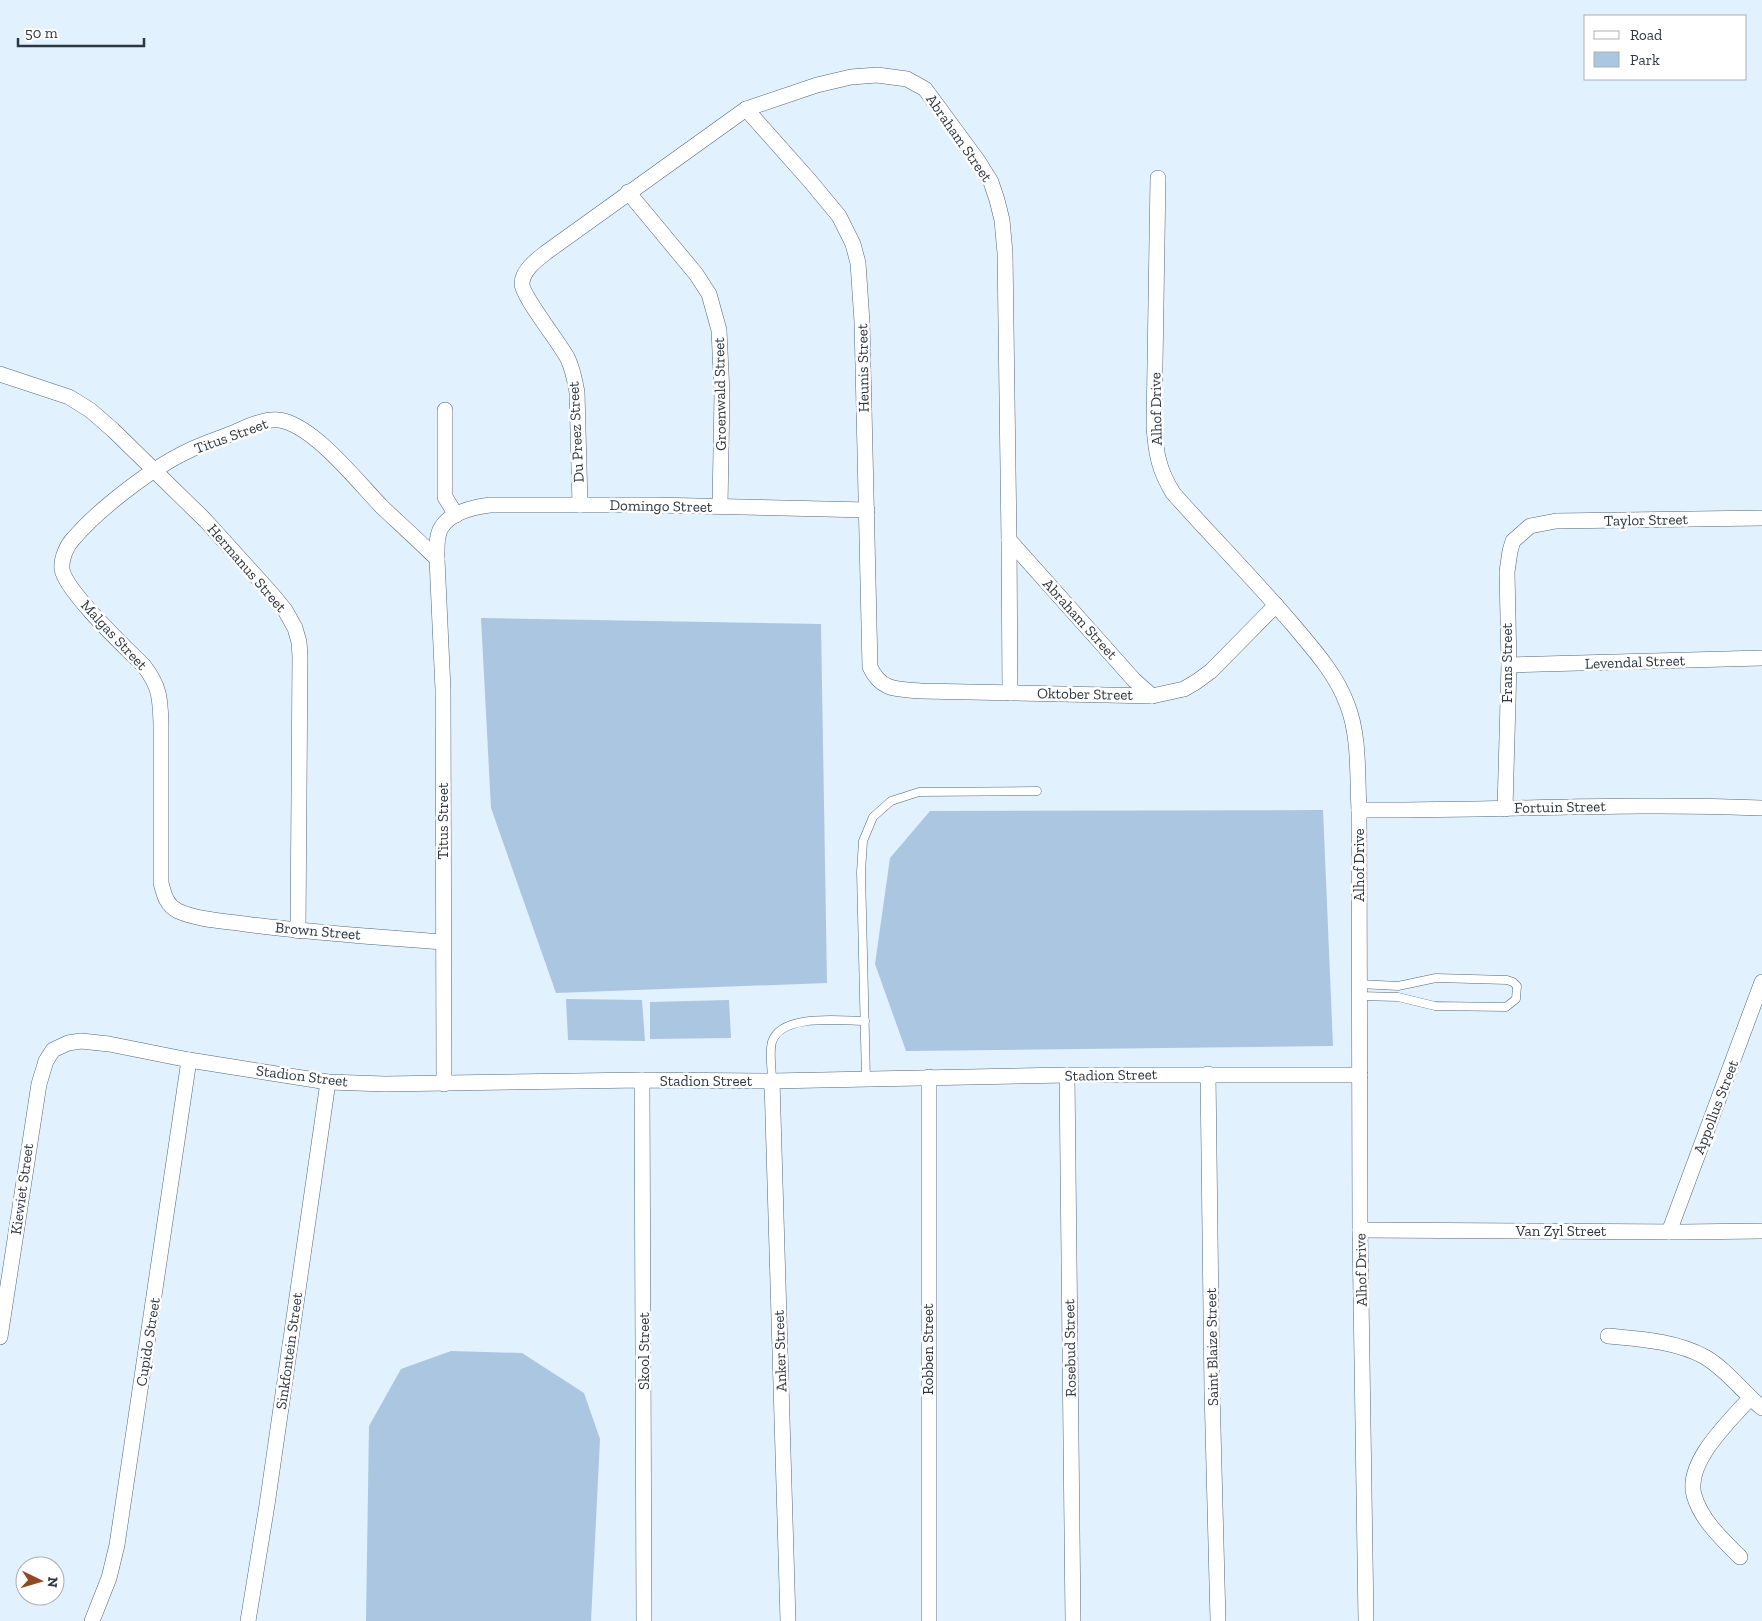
<svg xmlns="http://www.w3.org/2000/svg" width="1762" height="1621" font-family="'Zilla Slab',serif">
  <style>
    .green { fill: #aac6e0 }
    .lines { fill: none; stroke-linecap: round; stroke-linejoin: round }
    .service-casing { stroke: #52677a; stroke-width: 9 }
    .minor-casing { stroke: #52677a; stroke-width: 16 }
    .service { stroke: #fff; stroke-width: 8 }
    .minor { stroke: #fff; stroke-width: 15 }
    .labels { text-anchor: middle; dominant-baseline: central; stroke-width: 5; stroke-linejoin: round; paint-order: stroke }
    .street-label { font-size: 15px; fill: #2e3740; stroke: #fff }
  </style>
  <rect width="100%" height="100%" fill="#e2f1fe"/>
  <g class="green">
    <path d="M481,618L821,624L827,983L556,993L491,808Z"/>
    <path d="M1323,810L1333,1046L906,1051L875,964L890,858L930,811Z"/>
    <path d="M566,999L642,1000L645,1041L568,1040Z"/>
    <path d="M729,1000L731,1038L650,1039V1002Z"/>
    <path d="M451,1351L522,1353L584,1393L600,1439L591,1621H366L369,1426L401,1369Z"/>
  </g>
  <g class="lines">
    <g class="service-casing">
      <g id="service">
        <path d="M1359,996L1398,997L1435,1006L1506,1007L1516,999L1517,986L1513,982L1507,980L1436,978L1398,986L1359,984"/>
        <path d="M866,1079L861,872L863,841L873,817L891,801L919,792L1037,791"/>
        <path d="M772,1081C772,1069 769,1053 772,1042C781,1013 841,1021 865,1021"/>
      </g>
    </g>
    <g class="minor-casing">
      <g id="minor">
        <path d="M746,109L810,181L839,216L853,244L858,263L862,322L870,667C881,691 897,689 921,691L1152,696L1184,689L1196,682L1211,671L1276,605"/>
        <path d="M1158,178L1154,427C1156,454 1159,470 1173,493C1213,538 1255,580 1294,626C1314,650 1336,674 1347,704C1360,736 1357,776 1359,810L1360,1230L1366,1621"/>
        <path d="M628,192L696,274L709,294L719,330L722,394L720,506"/>
        <path d="M0,374L69,397L90,410L113,430L205,520L271,593L285,610L295,628L299,642L300,656L298,931"/>
        <path d="M445,410V497L456,515"/>
        <path d="M580,505L577,392C575,381 573,370 568,359C560,343 521,295 522,283C523,269 538,259 548,251L746,109L817,85L851,77L877,75L907,79L925,89L978,161L991,182L997,200L1002,220L1005,253L1009,540L1134,680L1152,696"/>
        <path d="M1009,540L1010,693"/>
        <path d="M437,559C437,550 436,536 441,528C450,512 474,507 490,505H654L867,510"/>
        <path d="M1509,665L1762,658"/>
        <path d="M1505,809L1509,665L1507,572L1510,551L1513,541L1530,526L1556,521L1762,518"/>
        <path d="M1359,810C1493,811 1628,802 1762,808"/>
        <path d="M443,942C377,937 311,933 245,924C224,921 198,920 178,911C166,905 164,894 161,883V723C160,698 160,687 144,666C126,648 65,591 62,569C61,558 67,545 74,538C100,508 152,468 188,451C202,444 218,439 233,433C247,427 268,416 284,421C317,430 357,481 382,507C400,524 419,541 437,559L443,690L444,1084"/>
        <path d="M1208,1074L1212,1390L1218,1621"/>
        <path d="M1067,1075L1073,1621"/>
        <path d="M929,1077V1621"/>
        <path d="M642,1080L644,1621"/>
        <path d="M772,1081L788,1621"/>
        <path d="M1360,1230L1682,1232L1762,1231"/>
        <path d="M1669,1232L1762,982"/>
        <path d="M1608,1336C1640,1339 1676,1341 1705,1357C1727,1370 1743,1392 1762,1408"/>
        <path d="M0,1337L39,1084L46,1061L53,1050L68,1043L81,1041L109,1044L189,1060L328,1082L385,1084L642,1080L772,1081L1067,1075H1360"/>
        <path d="M1740,1557C1722,1539 1701,1520 1694,1495C1685,1462 1730,1421 1750,1398"/>
        <path d="M92,1621L109,1578L117,1545L189,1060"/>
        <path d="M248,1621L267,1505L328,1082"/>
      </g>
    </g>
    <use href="#service" class="service"/>
    <use href="#minor" class="minor"/>
  </g>
  <g class="labels">
    <g class="street-label">
      <text transform="translate(959 138) rotate(55)">Abraham Street</text>
      <text transform="translate(863 368) rotate(-91)">Heunis Street</text>
      <text transform="translate(720 394) rotate(-91)">Groenwald Street</text>
      <text transform="translate(1156 409) rotate(-91)">Alhof Drive</text>
      <text transform="translate(576 432) rotate(-93)">Du Preez Street</text>
      <text transform="translate(231 436) rotate(-20)">Titus Street</text>
      <text transform="translate(661 506) rotate(1)">Domingo Street</text>
      <text transform="translate(1646 520) rotate(-1)">Taylor Street</text>
      <text transform="translate(247 568) rotate(49)">Hermanus Street</text>
      <text transform="translate(1080 619) rotate(48)">Abraham Street</text>
      <text transform="translate(114 635) rotate(47)">Malgas Street</text>
      <text transform="translate(1635 662) rotate(-2)">Levendal Street</text>
      <text transform="translate(1507 663) rotate(-90)">Frans Street</text>
      <text transform="translate(1085 694) rotate(1)">Oktober Street</text>
      <text transform="translate(1560 807) rotate(-1)">Fortuin Street</text>
      <text transform="translate(443 821) rotate(-90)">Titus Street</text>
      <text transform="translate(1359 865) rotate(-90)">Alhof Drive</text>
      <text transform="translate(318 931) rotate(5)">Brown Street</text>
      <text transform="translate(1111 1075) rotate(-1)">Stadion Street</text>
      <text transform="translate(302 1076) rotate(7)">Stadion Street</text>
      <text x="706" y="1081">Stadion Street</text>
      <text transform="translate(1716 1107) rotate(-69)">Appollus Street</text>
      <text transform="translate(22 1189) rotate(-82)">Kiewiet Street</text>
      <text x="1561" y="1231">Van Zyl Street</text>
      <text transform="translate(1361 1270) rotate(-91)">Alhof Drive</text>
      <text transform="translate(148 1342) rotate(-81)">Cupido Street</text>
      <text transform="translate(1212 1347) rotate(-91)">Saint Blaize Street</text>
      <text transform="translate(1070 1348) rotate(-91)">Rosebud Street</text>
      <text transform="translate(928 1349) rotate(-90)">Robben Street</text>
      <text transform="translate(289 1351) rotate(-82)">Sinkfontein Street</text>
      <text transform="translate(644 1351) rotate(-90)">Skool Street</text>
      <text transform="translate(780 1351) rotate(-92)">Anker Street</text>
    </g>
  </g>
  <rect x="1584" y="15" width="162" height="65" fill="#ffffff" stroke="#abafb3"/>
  <rect x="1594" y="31" width="25" height="8" fill="#ffffff" stroke="#abafb3"/>
  <text x="1630" y="40" font-size="15" fill="#2e3740">Road</text>
  <rect x="1594" y="52" width="25" height="15" fill="#aac6e0" stroke="#abafb3"/>
  <text x="1630" y="65" font-size="15" fill="#2e3740">Park</text>
  <g transform="translate(40 1581) rotate(95)"><circle r="24" fill="#ffffff" stroke="#abafb3"/>
  <path d="M0-4L9 19L0 12L-9 19Z" fill="#8f4923"/>
  <text y="-8" font-size="14" font-weight="bold" text-anchor="middle" fill="#2e3740">N</text>
  </g>
  <path d="M18 38v8h126v-8" fill="none" stroke="#2e3740" stroke-width="2.5"/>
  <text x="25" y="38" font-size="15" fill="#2e3740" stroke="#ffffff" stroke-width="4" paint-order="stroke">50 m</text>
</svg>
